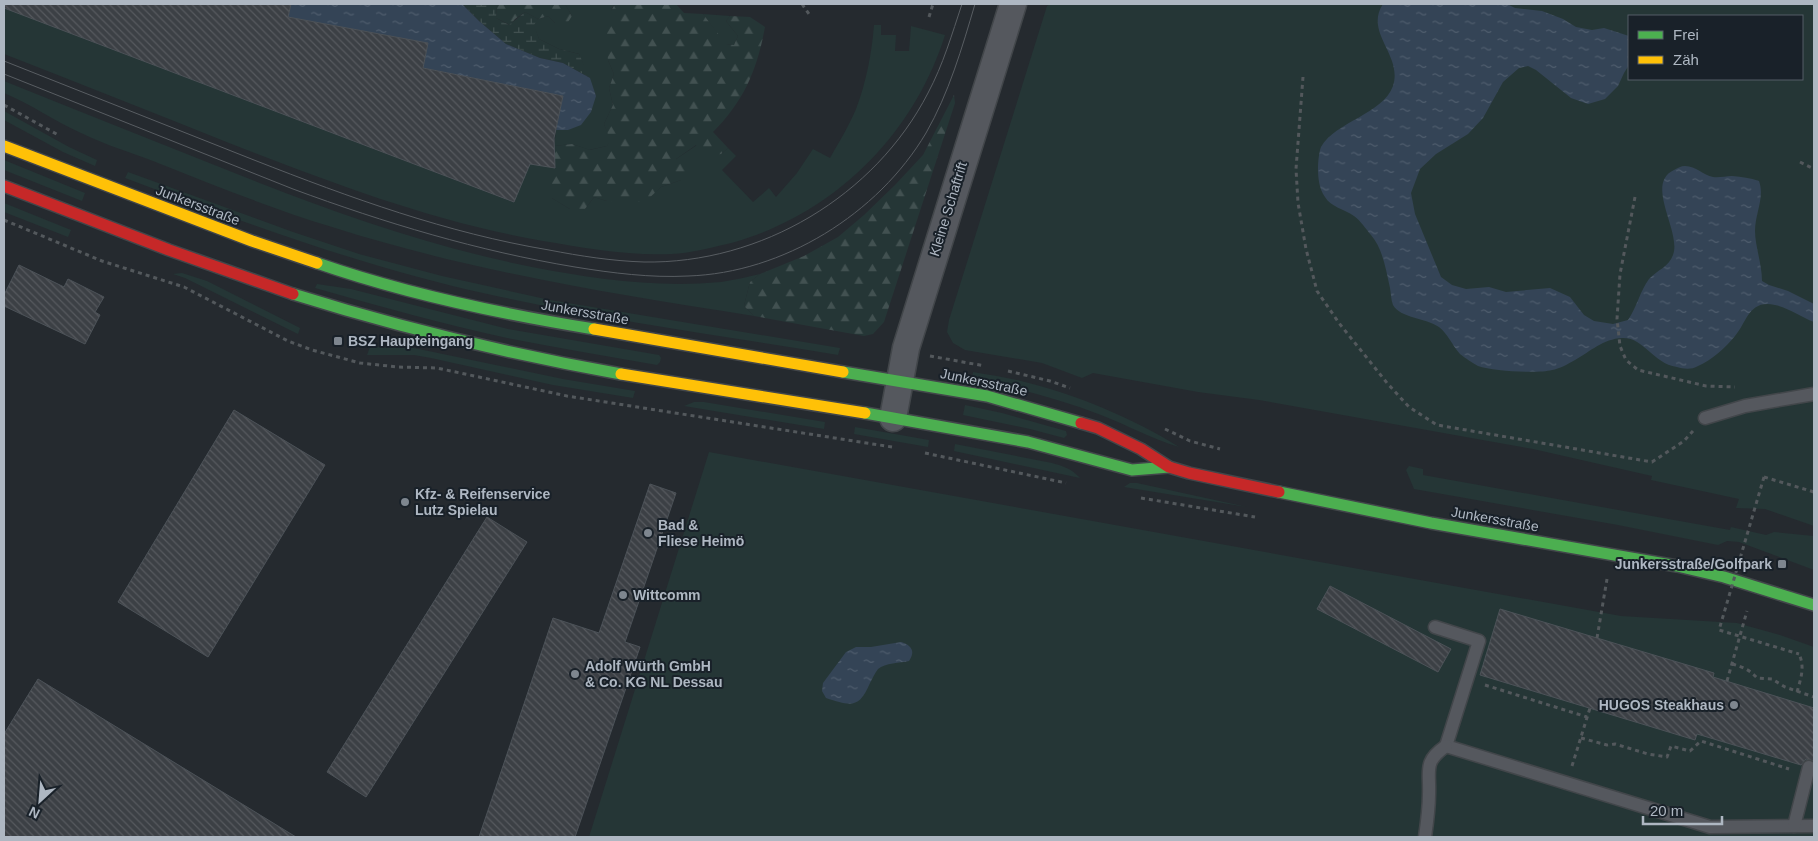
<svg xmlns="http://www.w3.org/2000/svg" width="1818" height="841" font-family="Helvetica,sans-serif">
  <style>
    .green { fill: #253636; fill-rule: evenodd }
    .forest { fill: url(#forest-firs) }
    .wetland { fill: url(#wetland-marsh) }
    .water { fill: url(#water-ripples) }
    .building { fill: url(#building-back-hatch); stroke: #4c5258 }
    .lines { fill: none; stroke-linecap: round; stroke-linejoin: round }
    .lane-casing { stroke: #42464a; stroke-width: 15 }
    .street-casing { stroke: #42464a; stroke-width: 29 }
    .fast-casing { stroke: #42464a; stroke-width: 14 }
    .slow-casing { stroke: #42464a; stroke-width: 14 }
    .jam-casing { stroke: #42464a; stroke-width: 14 }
    .path { stroke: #53585c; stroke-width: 3; stroke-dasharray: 4 4; stroke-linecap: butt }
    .lane { stroke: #55585e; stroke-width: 12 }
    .street { stroke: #55585e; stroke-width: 26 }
    .fast { stroke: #4caf50; stroke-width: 11 }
    .slow { stroke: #ffc107; stroke-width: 11 }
    .jam { stroke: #c62828; stroke-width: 11 }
    .tram { stroke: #585d62; stroke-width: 1 }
    .path-bridge { stroke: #53585c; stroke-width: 3; stroke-dasharray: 4 4; stroke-linecap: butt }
    .poi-dot { fill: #7e868f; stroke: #192129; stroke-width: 2 }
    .labels { text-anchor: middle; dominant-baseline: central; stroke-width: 4; stroke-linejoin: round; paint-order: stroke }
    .street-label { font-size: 14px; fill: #aeb7c2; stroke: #192129 }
    .poi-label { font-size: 14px; font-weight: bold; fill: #aeb7c2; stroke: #192129; text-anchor: start }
  </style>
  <defs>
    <pattern id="forest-firs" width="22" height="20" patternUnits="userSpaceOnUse" patternTransform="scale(1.25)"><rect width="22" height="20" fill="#253636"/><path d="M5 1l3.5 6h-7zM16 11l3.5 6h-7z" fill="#425151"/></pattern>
    <pattern id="wetland-marsh" width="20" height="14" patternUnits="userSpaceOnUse" patternTransform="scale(1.25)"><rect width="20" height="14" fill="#253636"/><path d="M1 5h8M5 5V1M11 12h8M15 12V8" fill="none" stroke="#425151"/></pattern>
    <pattern id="water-ripples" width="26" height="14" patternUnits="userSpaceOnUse" patternTransform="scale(1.25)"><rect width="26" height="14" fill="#344456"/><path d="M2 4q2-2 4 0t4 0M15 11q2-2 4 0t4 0" fill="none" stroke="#4f5d6d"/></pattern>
    <pattern id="building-back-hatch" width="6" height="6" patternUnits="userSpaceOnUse" patternTransform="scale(1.25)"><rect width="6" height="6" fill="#3c4045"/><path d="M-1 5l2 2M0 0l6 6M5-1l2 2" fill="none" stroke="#56595e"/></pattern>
  </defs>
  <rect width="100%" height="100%" fill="#252a2f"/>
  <g class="green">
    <path d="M565,4H615L612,8L608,60L614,74L609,88L613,105L604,124L611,140L607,146L589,150L572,144L554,146L556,130H568L596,96L579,54L559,49L539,39L533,24L538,19L548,16L555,23L572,16Z"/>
    <path d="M1050,4H1814V526L1765,509L1736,508L1739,499L1651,480L1652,476L1533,449L1259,400L1198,392L1093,373L1082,378L1042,363L965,350L953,343L947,332L949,320L1047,6ZM1629,16H1802V79H1629Z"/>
    <path d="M4,8L513,202L532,159L552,167V198L570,209H585L594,197L607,201H645L661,187L681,180L676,159L697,145L721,154L728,148L736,156L722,170L753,202L769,188L776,197L797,173L813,149L830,158C839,142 849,126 856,109C866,83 872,52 874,25H881V35H896L895,51H909L911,26L945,35C914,134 835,213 735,242C714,247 693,253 671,254C628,256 585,248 543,241C434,222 332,183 229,143C154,113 79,83 4,54Z"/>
    <path d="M703,14L730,16L726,21L738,36L734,45L725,44Z"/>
    <path d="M4,81C76,110 149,139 222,168C324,209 423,245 532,267C594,279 657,288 721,282C734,280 747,277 760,274L750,282L744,306L754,316C612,294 470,271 332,227C273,209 216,186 158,163C133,153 105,145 81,133C54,121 31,104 4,93Z"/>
    <path d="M4,111L69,147L97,160L95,166L63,152L4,120Z"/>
    <path d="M4,160L85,193L82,201L4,170Z"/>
    <path d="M128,172L293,232L359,254L442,276L550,300L840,348L838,355C723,336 606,320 492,295C366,268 246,223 125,178Z"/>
    <path d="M4,203L71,230L68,237L4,212Z"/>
    <path d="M182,273L207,281L300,328L298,334L185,278L173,274Z"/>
    <path d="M317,284L351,289L508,329L659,355L661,358L660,362L657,365C607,356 557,348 507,338C442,324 379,306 315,288Z"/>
    <path d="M370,347L414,348L563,379L635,391L633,398L553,385L431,358L414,355H367Z"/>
    <path d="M973,372C989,375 1005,377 1021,381C1073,393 1135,419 1179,447C1152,439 1127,425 1101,415C1059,399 1016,388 972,378Z"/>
    <path d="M694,402H704L825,422L824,429L684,406Z"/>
    <path d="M965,405L1002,413L1066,431L1067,435L1064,438L1030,429L963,415Z"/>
    <path d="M855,427L929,440L928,447L854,434Z"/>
    <path d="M955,444L1052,463C1063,466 1072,469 1080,478L954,451Z"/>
    <path d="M709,452L1621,616L1737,623L1780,635L1814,647V837H589Z"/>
    <path d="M1409,466L1423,469V475L1730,530L1731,527L1766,535L1774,532L1814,536V570L1739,542L1727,541L1718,545L1618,525L1414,489L1406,470Z"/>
    <path d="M1130,483H1137L1247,507L1124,487Z"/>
  </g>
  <g class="forest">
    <path d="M497,4H565L572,16L566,25L555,23L548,16L538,19L525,12L515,19L510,25L496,18Z"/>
    <path d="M615,4H676L684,13L703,14L726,44L734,45L738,36L726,21L730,16L750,17L765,27C757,70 744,101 713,132L728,148L721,154L706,156L696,145L676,159L687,168L681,180L661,187L645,202L607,201L594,197L585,209H570L552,198V167L555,165L554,146L572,144L590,150L607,146L610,140L604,124L613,105L609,88L614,74L608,60L603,25Z"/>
    <path d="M954,95L955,103L884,322L873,334L864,336L754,316L744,306L750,282L760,274L804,256L838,237L864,215L895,185L923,155Z"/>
  </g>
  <path class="wetland" d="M462,4H497L496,18L509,25L525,12L538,19L534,25L539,39L559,49L579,54L590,78L563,63L540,58L506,44L479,21Z"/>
  <g class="water">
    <path d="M291,4H462L479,21L506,44L540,58L563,63L590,78L596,96L591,112L581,125L568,130H556L563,96L423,68L428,43L288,17Z"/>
    <path d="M1383,4H1507L1515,8L1542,11L1563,19L1576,27L1592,30L1604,28L1629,36V65L1624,73L1618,86L1605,99L1588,104L1571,98L1536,70L1528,66L1519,68L1503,82L1483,118L1468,134L1436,154L1420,169L1411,193L1415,214L1441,277L1452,285L1466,289L1489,287L1506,292L1550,288L1570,297L1584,315L1594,321L1613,324L1628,320C1637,307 1640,291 1649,279C1657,270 1669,267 1673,255C1682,232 1644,184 1674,170C1678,168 1681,166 1685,166C1696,166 1703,175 1713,177C1719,178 1726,176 1732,176C1742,177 1750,178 1759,181C1765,198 1755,213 1755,231C1755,246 1762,264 1762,281L1769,285L1788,291L1814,304V322C1801,317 1789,308 1775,305C1749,299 1747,322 1735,336C1725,348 1712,360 1698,366C1691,370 1684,369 1677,367C1652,363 1644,337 1622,338C1603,339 1591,351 1575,360C1568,364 1559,369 1552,370C1536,374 1494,371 1478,366C1473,363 1465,358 1460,354C1452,345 1448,334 1439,327C1426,318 1400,318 1393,305C1391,300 1391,293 1390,288C1386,270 1383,249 1371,235C1366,229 1360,220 1354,216C1344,209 1331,207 1325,197C1319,189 1318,177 1318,168C1318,162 1319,152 1321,147C1335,122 1383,114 1393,86C1403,55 1364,33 1383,4Z"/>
    <path d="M901,642C911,645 916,651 909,661C900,663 885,663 878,669C875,673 872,679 870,683C859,709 851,706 826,698L822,691L823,683L846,652L856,647H871Z"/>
  </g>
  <g class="building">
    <path d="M4,4H291L288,17L428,43L423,68L563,96L554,138L555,168L530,164L514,202L4,8Z"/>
    <path d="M19,265L64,287L68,279L104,297L95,312L100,315L85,344L4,306V295Z"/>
    <path d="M234,410L325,465L208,657L118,602Z"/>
    <path d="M650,484L676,493L625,642L640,647L575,837H479L553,618L599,633Z"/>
    <path d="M487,517L527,542L366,797L327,772Z"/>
    <path d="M1330,586L1451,649L1438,672L1317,609Z"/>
    <path d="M1500,609L1714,673L1713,677L1814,708V761L1806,759L1801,765L1697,734L1695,740L1480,675Z"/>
    <path d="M38,679L296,837H4V734Z"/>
  </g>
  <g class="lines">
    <g class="lane-casing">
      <g id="lane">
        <path d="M1705,418L1745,406L1814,394"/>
        <path d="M1435,627L1479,641L1446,746L1710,827L1814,826"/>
        <path d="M1794,826L1809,767"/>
        <path d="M1425,837C1427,823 1429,808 1429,794C1430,770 1423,762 1446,746"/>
      </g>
    </g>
    <g class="street-casing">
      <path id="street" d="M893,418L906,348L1013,4"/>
    </g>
    <g class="fast-casing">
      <g id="fast">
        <path d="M317,263C406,294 501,314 594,329"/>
        <path d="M293,294C401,328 510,354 621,374"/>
        <path d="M843,372L987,396L1081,423"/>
        <path d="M865,413L1028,442L1132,470L1169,467"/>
        <path d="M1279,492L1431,523L1677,566L1724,577L1814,605"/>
      </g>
    </g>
    <g class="slow-casing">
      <g id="slow">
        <path d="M4,146L252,241L317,263"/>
        <path d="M594,329L843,372"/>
        <path d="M621,374L865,413"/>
      </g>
    </g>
    <g class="jam-casing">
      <g id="jam">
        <path d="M4,186L169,250L293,294"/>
        <path d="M1081,423L1098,428L1141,449L1169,467L1189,473L1279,492"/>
      </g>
    </g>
    <g class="path">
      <path d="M802,4L809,14"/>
      <path d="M929,17L933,4"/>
      <path d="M1303,77L1296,169L1298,203L1306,249L1317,291L1339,323L1387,383L1409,407L1437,425L1652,462L1684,441L1693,431"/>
      <path d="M4,105L60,136"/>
      <path d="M1800,162L1814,169"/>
      <path d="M1635,197L1620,274L1617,319L1620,346L1626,360L1638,370L1706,386L1735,387"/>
      <path d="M4,220L102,261L184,287L288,341L312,350L360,363L398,367L437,368L567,396L892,447"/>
      <path d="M930,356L985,366"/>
      <path d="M1008,371L1050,381L1070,388"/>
      <path d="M1165,429L1190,441L1220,449"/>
      <path d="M925,453L1066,483"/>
      <path d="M1764,477L1814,492"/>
      <path d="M1141,498L1255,517"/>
      <path d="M1597,638L1607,579"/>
      <path d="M1732,664C1743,667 1750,670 1757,678L1772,679L1785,687L1814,697"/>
      <path d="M1727,681L1747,611"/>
      <path d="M1485,685L1587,717"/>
      <path d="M1797,692C1801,678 1805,667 1799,654"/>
      <path d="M1581,738L1607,745L1615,744L1648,754L1667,757L1671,746L1690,751L1701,741L1789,769"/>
      <path d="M1572,766L1590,708"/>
    </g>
    <use href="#lane" class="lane"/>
    <use href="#street" class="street"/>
    <use href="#fast" class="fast"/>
    <use href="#slow" class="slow"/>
    <use href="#jam" class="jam"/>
    <g class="tram">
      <path d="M4,61C87,94 171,127 254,160C351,198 447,233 549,250C580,256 612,261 644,262C761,264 875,196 928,93C943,65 952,34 962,4"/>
      <path d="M4,74L293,189C385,223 478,251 575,267C612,273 651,278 688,276C783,273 878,214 926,133C949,93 962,48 975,4"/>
    </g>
    <path class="path-bridge" d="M1764,477L1719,630L1799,654"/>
  </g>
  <g class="poi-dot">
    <rect x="333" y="336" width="10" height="10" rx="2.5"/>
    <circle cx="405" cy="502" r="5"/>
    <circle cx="648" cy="533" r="5"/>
    <rect x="1777" y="559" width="10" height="10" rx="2.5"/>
    <circle cx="623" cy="595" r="5"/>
    <circle cx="575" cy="674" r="5"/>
    <circle cx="1734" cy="705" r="5"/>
  </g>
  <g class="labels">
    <g class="street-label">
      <text transform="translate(198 205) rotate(21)">Junkersstraße</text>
      <text transform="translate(948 209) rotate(-73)">Kleine Schaftrift</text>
      <text transform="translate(585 312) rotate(10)">Junkersstraße</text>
      <text transform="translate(984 382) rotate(12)">Junkersstraße</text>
      <text transform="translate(1495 519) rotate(10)">Junkersstraße</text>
    </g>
    <g class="poi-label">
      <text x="348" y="341">BSZ Haupteingang</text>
      <text x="415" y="494">Kfz- &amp; Reifenservice<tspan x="415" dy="16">Lutz Spielau</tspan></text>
      <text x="658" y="525">Bad &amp;<tspan x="658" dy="16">Fliese Heimö</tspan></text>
      <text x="1772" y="564" text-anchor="end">Junkersstraße/Golfpark</text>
      <text x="633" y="595">Wittcomm</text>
      <text x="585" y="666">Adolf Würth GmbH<tspan x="585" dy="16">&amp; Co. KG NL Dessau</tspan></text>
      <text x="1724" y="705" text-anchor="end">HUGOS Steakhaus</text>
    </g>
  </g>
  <rect width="1818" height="841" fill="none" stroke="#aeb7c2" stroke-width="10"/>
  <rect x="1628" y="15" width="175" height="65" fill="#192129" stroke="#555d66"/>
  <rect x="1638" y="31" width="25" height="8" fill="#4caf50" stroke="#555d66"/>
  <text x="1673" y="40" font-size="15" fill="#aeb7c2">Frei</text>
  <rect x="1638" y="56" width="25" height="8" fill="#ffc107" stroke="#555d66"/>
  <text x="1673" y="65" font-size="15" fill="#aeb7c2">Zäh</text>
  <g transform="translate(40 801) rotate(206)" stroke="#192129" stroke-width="4" paint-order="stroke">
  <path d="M0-4L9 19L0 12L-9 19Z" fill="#aeb7c2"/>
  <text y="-8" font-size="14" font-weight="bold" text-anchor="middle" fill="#aeb7c2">N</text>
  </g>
  <path d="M1643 816v8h79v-8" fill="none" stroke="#aeb7c2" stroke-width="2.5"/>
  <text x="1650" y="816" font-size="15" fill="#aeb7c2" stroke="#192129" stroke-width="4" paint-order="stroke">20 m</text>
</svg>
